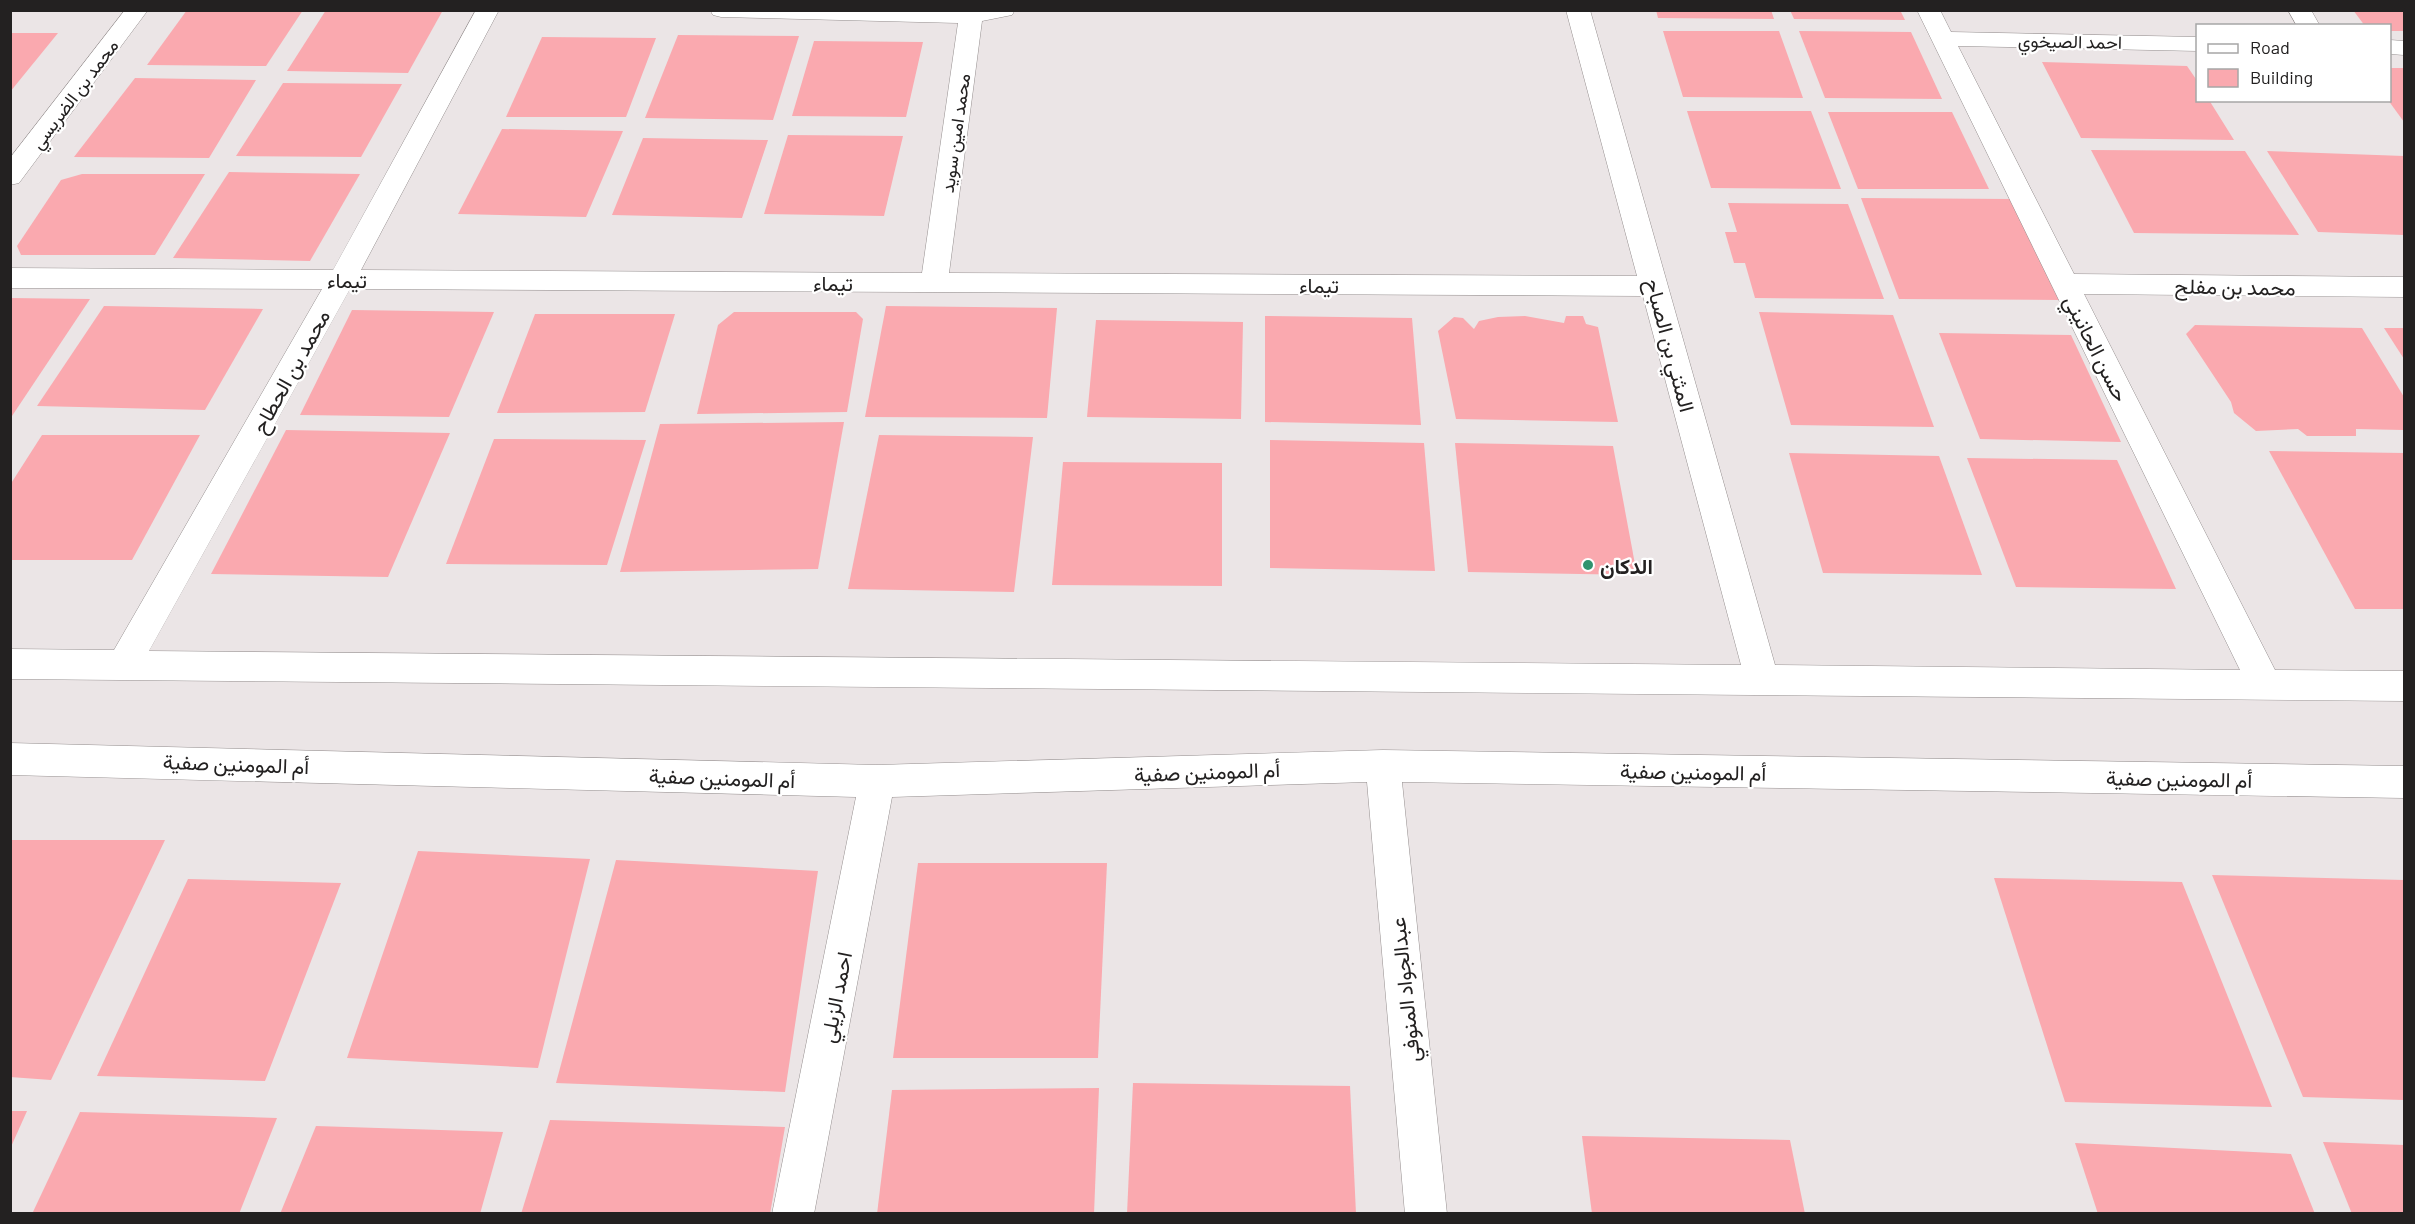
<svg xmlns="http://www.w3.org/2000/svg" width="2415" height="1224" font-family="Barlow,Vazirmatn,sans-serif">
  <style>
    .building { fill: #faa9af }
    .lines { fill: none; stroke-linecap: round; stroke-linejoin: round }
    .minor-casing { stroke: #958f8f; stroke-width: 1 }
    .minor { fill: #fff; fill-rule: evenodd }
    .poi-dot { fill: #30936e; stroke: #fff; stroke-width: 2 }
    .labels { text-anchor: middle; dominant-baseline: central; stroke-width: 4.5; stroke-linejoin: round; paint-order: stroke }
    .far-street-label { font-size: 18px; fill: #232121; stroke: #fff }
    .street-label { font-size: 21px; fill: #232121; stroke: #fff }
    .poi-label { font-size: 21px; font-weight: bold; fill: #232121; stroke: #fff; text-anchor: start }
  </style>
  <rect width="100%" height="100%" fill="#ebe5e6"/>
  <g class="building">
    <path d="M187,10H303L266,66L147,65Z"/>
    <path d="M326,10H443L408,73L287,71Z"/>
    <path d="M1656,10H1771L1774,19L1658,18Z"/>
    <path d="M1790,10H1900L1905,20L1794,19Z"/>
    <path d="M2353,10H2404V31H2390V26H2365Z"/>
    <path d="M1663,31H1779L1803,98L1683,97Z"/>
    <path d="M1799,31L1911,32L1942,99L1825,98Z"/>
    <path d="M10,33H58L10,92Z"/>
    <path d="M678,35L799,36L773,120L645,118Z"/>
    <path d="M542,37L656,38L626,117H506Z"/>
    <path d="M814,41L923,42L906,117L792,116Z"/>
    <path d="M2042,62L2187,66L2198,82V100H2209L2234,140L2081,138Z"/>
    <path d="M2390,68H2404V122L2388,100Z"/>
    <path d="M135,78L256,80L209,158L74,157Z"/>
    <path d="M283,83L402,84L361,157L236,156Z"/>
    <path d="M1687,111H1811L1841,189L1711,188Z"/>
    <path d="M1828,112H1952L1989,189H1858Z"/>
    <path d="M502,129L623,131L586,217L458,214Z"/>
    <path d="M788,135L903,136L884,216L764,214Z"/>
    <path d="M643,138L768,140L742,218L612,215Z"/>
    <path d="M2091,150L2245,151L2299,235L2134,233Z"/>
    <path d="M2267,151L2404,156V235L2318,232Z"/>
    <path d="M229,172L360,174L310,261L173,258Z"/>
    <path d="M82,174H205L155,255H21L17,246L61,180Z"/>
    <path d="M1861,198L2012,199L2060,300L1899,299Z"/>
    <path d="M1728,203L1848,204L1884,299L1755,298L1745,263H1734L1725,232H1737Z"/>
    <path d="M10,298L90,299L10,419Z"/>
    <path d="M104,306L263,309L205,410L37,406Z"/>
    <path d="M886,306L1057,308L1047,418L865,417Z"/>
    <path d="M352,310L494,312L449,417L300,415Z"/>
    <path d="M734,312H856L863,319L847,412L697,414L718,325Z"/>
    <path d="M1759,312L1893,315L1934,427L1791,425Z"/>
    <path d="M535,314H675L645,412L497,413Z"/>
    <path d="M1265,316L1412,318L1421,425L1265,422Z"/>
    <path d="M1525,316L1564,323L1566,316H1583L1586,324L1598,327L1618,422L1456,419L1438,331L1454,317L1463,318L1474,329L1479,321L1498,317Z"/>
    <path d="M1096,320L1243,322L1241,419L1087,417Z"/>
    <path d="M2195,325L2362,328L2404,397V430L2356,429V436H2307L2298,429L2256,431L2234,413L2231,402L2186,334Z"/>
    <path d="M2384,328H2404V359Z"/>
    <path d="M1939,333L2071,335L2121,442L1980,439Z"/>
    <path d="M844,422L818,569L620,572L660,424Z"/>
    <path d="M286,430L450,433L388,577L211,574Z"/>
    <path d="M42,435H200L132,560H10V485Z"/>
    <path d="M879,435L1033,437L1014,592L848,589Z"/>
    <path d="M494,439L646,440L607,565L446,564Z"/>
    <path d="M1270,440L1424,443L1435,571L1270,568Z"/>
    <path d="M1455,443L1613,446L1637,575L1468,572Z"/>
    <path d="M2269,451L2404,453V609H2355Z"/>
    <path d="M1789,453L1939,456L1982,575L1823,573Z"/>
    <path d="M1967,458L2117,460L2176,589L2016,587Z"/>
    <path d="M1063,462L1222,463V586L1052,585Z"/>
    <path d="M10,840H165L51,1080L10,1077Z"/>
    <path d="M418,851L590,859L538,1068L347,1058Z"/>
    <path d="M616,860L818,871L785,1092L556,1083Z"/>
    <path d="M918,863H1107L1098,1058H893Z"/>
    <path d="M2212,875L2404,880V1100L2303,1097Z"/>
    <path d="M1994,878L2182,882L2272,1107L2065,1102Z"/>
    <path d="M188,879L341,883L265,1081L97,1076Z"/>
    <path d="M1133,1083L1350,1086L1356,1214H1127Z"/>
    <path d="M1099,1088L1094,1214H877L892,1090Z"/>
    <path d="M10,1111H27L10,1149Z"/>
    <path d="M80,1112L277,1118L239,1214H32Z"/>
    <path d="M550,1120L785,1127L770,1214H521Z"/>
    <path d="M316,1126L503,1132L480,1214H280Z"/>
    <path d="M1582,1136L1790,1140L1805,1214H1592Z"/>
    <path d="M2323,1142L2404,1145V1214H2352Z"/>
    <path d="M2075,1143L2291,1154L2315,1214H2098Z"/>
  </g>
  <g class="lines">
    <g class="minor-casing">
      <g id="minor">
        <path d="M125,10H148L19,183L10,185V158Z"/>
        <path d="M476,10H499L361,270L922,273L958,23L721,17L713,15L710,10H1015L1012,15L982,21L949,273L1637,276L1566,10H1590L1775,665L2240,670L1917,10H1940L1951,32L2198,37V51L1958,46L2074,274L2404,277V297L2084,294L2275,670L2404,671V701L10,679V649L114,650L322,289L10,288V268L333,270ZM350,289L1643,296L1741,665L149,651Z"/>
        <path d="M2288,10H2311L2320,26H2297Z"/>
        <path d="M2390,40L2404,41V55L2390,54Z"/>
        <path d="M10,743L877,765L1383,750L2404,766V798L1402,782L1447,1214H1405L1367,782L892,797L814,1214H772L856,797L10,775Z"/>
      </g>
    </g>
    <use href="#minor" class="minor"/>
  </g>
  <circle class="poi-dot" cx="1588" cy="565" r="6"/>
  <g class="labels">
    <g class="far-street-label">
      <text transform="translate(2070 41) rotate(1)">احمد الصيخوي</text>
      <text transform="translate(74 94) rotate(-53)">محمد بن الضريسي</text>
      <text transform="translate(955 133) rotate(-82)">محمد امين سويد</text>
    </g>
    <g class="street-label">
      <text x="347" y="279">تيماء</text>
      <text x="833" y="282">تيماء</text>
      <text x="1319" y="284">تيماء</text>
      <text transform="translate(2235 286) rotate(1)">محمد بن مفلح</text>
      <text transform="translate(1671 345) rotate(75)">المثني بن الصباح</text>
      <text transform="translate(2097 348) rotate(63)">حسن الحانيني</text>
      <text transform="translate(290 371) rotate(-61)">محمد بن الحطاح</text>
      <text transform="translate(236 763) rotate(2)">أم المومنين صفية</text>
      <text transform="translate(1207 771) rotate(-2)">أم المومنين صفية</text>
      <text transform="translate(1693 771) rotate(1)">أم المومنين صفية</text>
      <text transform="translate(722 777) rotate(2)">أم المومنين صفية</text>
      <text transform="translate(2179 778) rotate(1)">أم المومنين صفية</text>
      <text transform="translate(1404 990) rotate(-96)">عبدالجواد المنوفي</text>
      <text transform="translate(835 997) rotate(-79)">احمد الزيلي</text>
    </g>
    <g class="poi-label">
      <text x="1600" y="565">الدكان</text>
    </g>
  </g>
  <rect width="2415" height="1224" fill="none" stroke="#232121" stroke-width="24"/>
  <rect x="2196" y="24" width="195" height="78" fill="#ffffff" stroke="#a7a6a6" stroke-width="1.5"/>
  <rect x="2208" y="44" width="30" height="9" fill="#ffffff" stroke="#a7a6a6" stroke-width="1.5"/>
  <text x="2250" y="54" font-size="18" fill="#232121">Road</text>
  <rect x="2208" y="69" width="30" height="18" fill="#faa9af" stroke="#a7a6a6" stroke-width="1.5"/>
  <text x="2250" y="84" font-size="18" fill="#232121">Building</text>
</svg>
